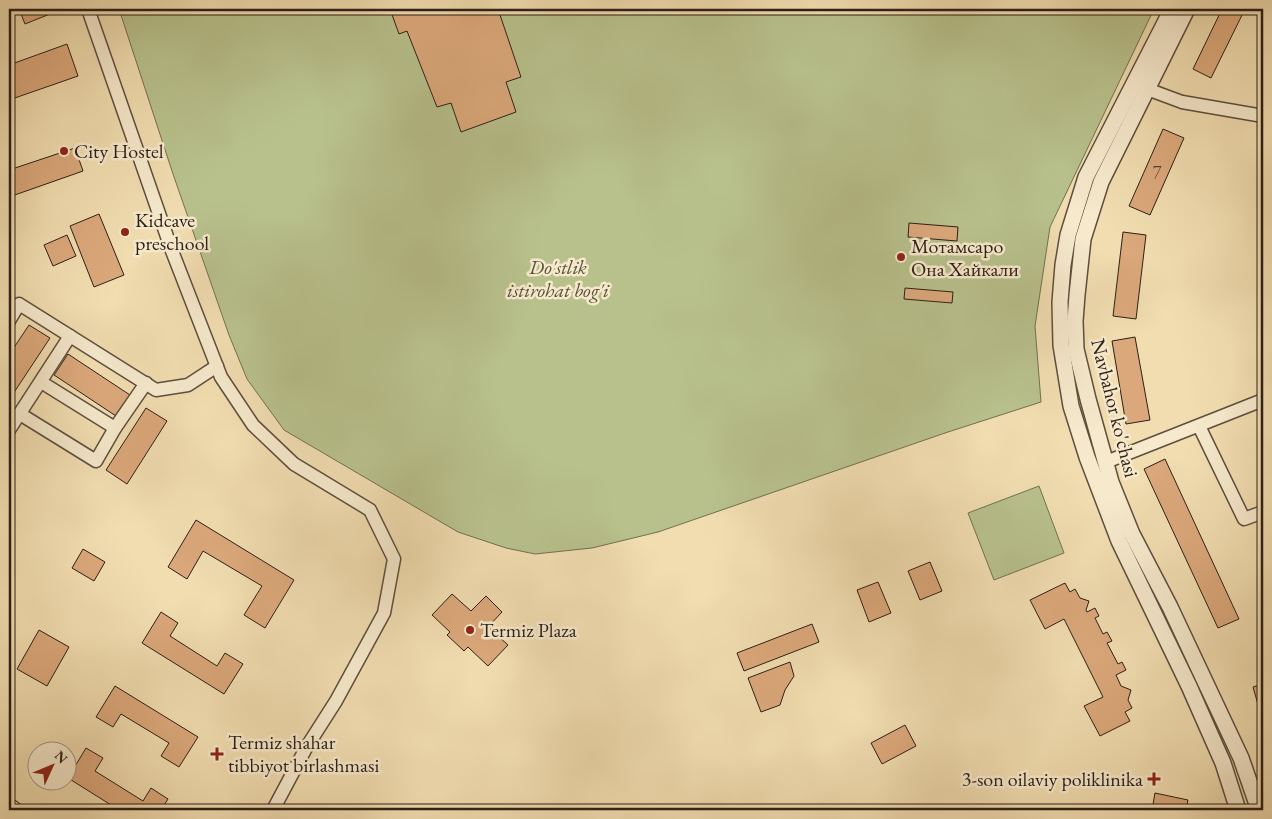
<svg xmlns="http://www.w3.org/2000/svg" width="1272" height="819" font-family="'EB Garamond',serif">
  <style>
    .green { fill: #b8c18c; stroke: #727052 }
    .building { fill: #dba87b; stroke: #2c1f18 }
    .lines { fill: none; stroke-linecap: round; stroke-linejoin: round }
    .minor-casing { stroke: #5d4e3e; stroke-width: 15 }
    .tertiary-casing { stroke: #5d4e3e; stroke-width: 18 }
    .primary-casing { stroke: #2c1f18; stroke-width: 22 }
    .minor { stroke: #f6e9cc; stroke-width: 12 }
    .tertiary { stroke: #f6e9cc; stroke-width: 15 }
    .primary { stroke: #f1ddb0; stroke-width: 20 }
    .poi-dot { fill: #8f2418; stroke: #f6e9cc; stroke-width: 2 }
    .labels { text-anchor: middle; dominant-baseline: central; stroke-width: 5; stroke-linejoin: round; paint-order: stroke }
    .number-label { font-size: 18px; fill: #584131 }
    .poi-label { font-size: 20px; fill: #2c1f18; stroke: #f6e9cc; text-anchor: start }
    .park-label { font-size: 20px; font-style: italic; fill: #56503b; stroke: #f6e9cc }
    .street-label { font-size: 20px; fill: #2c1f18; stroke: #f6e9cc }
  </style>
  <rect width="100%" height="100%" fill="#f1ddb0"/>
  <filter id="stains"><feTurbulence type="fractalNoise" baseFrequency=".004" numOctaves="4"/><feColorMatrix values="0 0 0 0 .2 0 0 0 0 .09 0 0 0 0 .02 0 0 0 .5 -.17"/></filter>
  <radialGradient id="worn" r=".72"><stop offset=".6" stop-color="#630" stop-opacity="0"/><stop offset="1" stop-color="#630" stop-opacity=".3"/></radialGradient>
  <g class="green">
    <path d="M119,9H1154L1050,227L1035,326L1041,402L948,432L658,532L592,548L535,554L506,548L458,532L284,430L247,379L229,335L173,174Z"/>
    <path d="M1039,486L1064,553L994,580L968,513Z"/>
  </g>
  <g class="building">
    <path d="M19,9H54L55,12L25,24Z"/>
    <path d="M390,9H498L521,77L506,82L516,112L461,132L451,103L437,107L407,31L399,34Z"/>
    <path d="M1222,9H1245L1211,78L1193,69Z"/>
    <path d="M67,44L78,76L9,100V65Z"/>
    <path d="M1163,129L1184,138L1150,215L1129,206Z"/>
    <path d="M75,148L83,171L9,197V170Z"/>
    <path d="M99,214L124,275L94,287L70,226Z"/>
    <path d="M909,223L958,227L957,241L908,237Z"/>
    <path d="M1123,232L1146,235L1136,319L1113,316Z"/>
    <path d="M67,235L76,256L53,266L44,245Z"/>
    <path d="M905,288L953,292L952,303L904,299Z"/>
    <path d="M29,325L50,338L9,400V355Z"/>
    <path d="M1135,337L1150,420L1126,424L1112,341Z"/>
    <path d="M68,354L130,395L116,416L54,375Z"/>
    <path d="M146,408L167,421L127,484L106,470Z"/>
    <path d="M1165,459L1239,619L1218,628L1144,469Z"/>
    <path d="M196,520L294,580L265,628L244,615L262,586L203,551L187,579L168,567Z"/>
    <path d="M83,549L105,562L94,581L72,568Z"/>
    <path d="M930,562L942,591L920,600L908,571Z"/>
    <path d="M878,582L891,613L869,622L857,590Z"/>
    <path d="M1065,583L1070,592L1075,589L1080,598L1089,601L1086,610L1087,612L1095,608L1099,616L1095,618L1103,634L1107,632L1112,641L1107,643L1118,664L1122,662L1126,670L1116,675L1121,686L1131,690L1128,700L1132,708L1125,712L1130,721L1100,736L1084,706L1103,697L1064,619L1045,629L1030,600Z"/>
    <path d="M452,594L471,611L486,596L502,612L488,627L508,645L488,666L468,647L464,651L447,635L450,632L432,615Z"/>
    <path d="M161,612L178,623L170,636L217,666L225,653L243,664L224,694L142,643Z"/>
    <path d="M812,624L819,642L744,671L737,653Z"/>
    <path d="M39,630L69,647L47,686L17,669Z"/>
    <path d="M790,662L794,676L785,690L780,705L761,712L748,678Z"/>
    <path d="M1263,684V722L1253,687Z"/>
    <path d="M115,686L198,737L179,767L161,756L169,743L121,714L113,727L96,717Z"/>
    <path d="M905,725L916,746L882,764L871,743Z"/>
    <path d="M86,748L103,758L95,771L143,801L151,788L168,799L161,810H119L68,778Z"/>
    <path d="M1155,793L1188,800L1186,810H1152Z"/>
  </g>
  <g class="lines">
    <g class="minor-casing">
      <g id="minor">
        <path d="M88,9L172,251L221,377L253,425L294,464L370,510L394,559L384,613L336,701L306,748L273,810"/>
        <path d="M1147,89L1182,102L1263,116"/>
        <path d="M9,321L19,304L156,390L188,385L217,366"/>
        <path d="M41,382L115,428"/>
        <path d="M20,414L96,461L115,428L146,383"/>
        <path d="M1199,426L1244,519L1263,512"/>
        <path d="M9,430L70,336"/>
        <path d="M1106,462L1263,400"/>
      </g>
    </g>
    <g class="tertiary-casing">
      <g id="tertiary">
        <path d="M1172,9L1086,177L1068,235L1063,265L1060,302L1061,345L1071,406L1087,457L1119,541L1189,686L1223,763L1238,810"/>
        <path d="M1187,9L1101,182L1083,239L1077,295L1075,321L1076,349L1088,399L1111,482L1132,534L1170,607L1241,758L1259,810"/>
      </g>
    </g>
    <g class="primary-casing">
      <path id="primary" d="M9,809L11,810"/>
    </g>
    <use href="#minor" class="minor"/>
    <use href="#tertiary" class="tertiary"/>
    <use href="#primary" class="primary"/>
  </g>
  <g class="poi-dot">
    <circle cx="64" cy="151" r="5"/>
    <circle cx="125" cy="232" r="5"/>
    <circle cx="901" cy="257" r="5"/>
    <circle cx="470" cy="630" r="5"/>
    <path d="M214.5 746.5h5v5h5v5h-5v5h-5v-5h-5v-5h5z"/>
    <path d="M1151.5 771.5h5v5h5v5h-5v5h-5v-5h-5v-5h5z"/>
  </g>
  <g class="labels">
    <g class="number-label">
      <text x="1157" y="172">7</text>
    </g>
    <g class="poi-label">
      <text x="74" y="151">City Hostel</text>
      <text x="135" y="220">Kidcave<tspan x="135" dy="23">preschool</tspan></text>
      <text x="911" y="246">Мотамсаро<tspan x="911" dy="23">Она Хайкали</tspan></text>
      <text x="480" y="630">Termiz Plaza</text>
      <text x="228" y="742">Termiz shahar<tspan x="228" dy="23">tibbiyot birlashmasi</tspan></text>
      <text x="1143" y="779" text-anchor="end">3-son oilaviy poliklinika</text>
    </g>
    <g class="park-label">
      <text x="558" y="267">Do'stlik<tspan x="558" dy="23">istirohat bog'i</tspan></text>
    </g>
    <g class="street-label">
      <text transform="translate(1115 408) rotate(76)">Navbahor ko'chasi</text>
    </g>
  </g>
  <rect width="1272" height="819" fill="none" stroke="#f1ddb0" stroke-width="30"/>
  <rect x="10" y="10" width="1252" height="799" fill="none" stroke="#2c1f18" stroke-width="2.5"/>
  <rect x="15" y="15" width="1242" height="789" fill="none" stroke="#2c1f18"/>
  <g transform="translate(52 766) rotate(46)"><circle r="24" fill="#f6e9cc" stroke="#a59884"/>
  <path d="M0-4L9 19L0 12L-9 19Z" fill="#8f2418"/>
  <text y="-8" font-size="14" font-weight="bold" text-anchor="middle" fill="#2c1f18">N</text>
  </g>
  <rect width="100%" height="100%" filter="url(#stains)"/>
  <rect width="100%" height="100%" fill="url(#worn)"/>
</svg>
